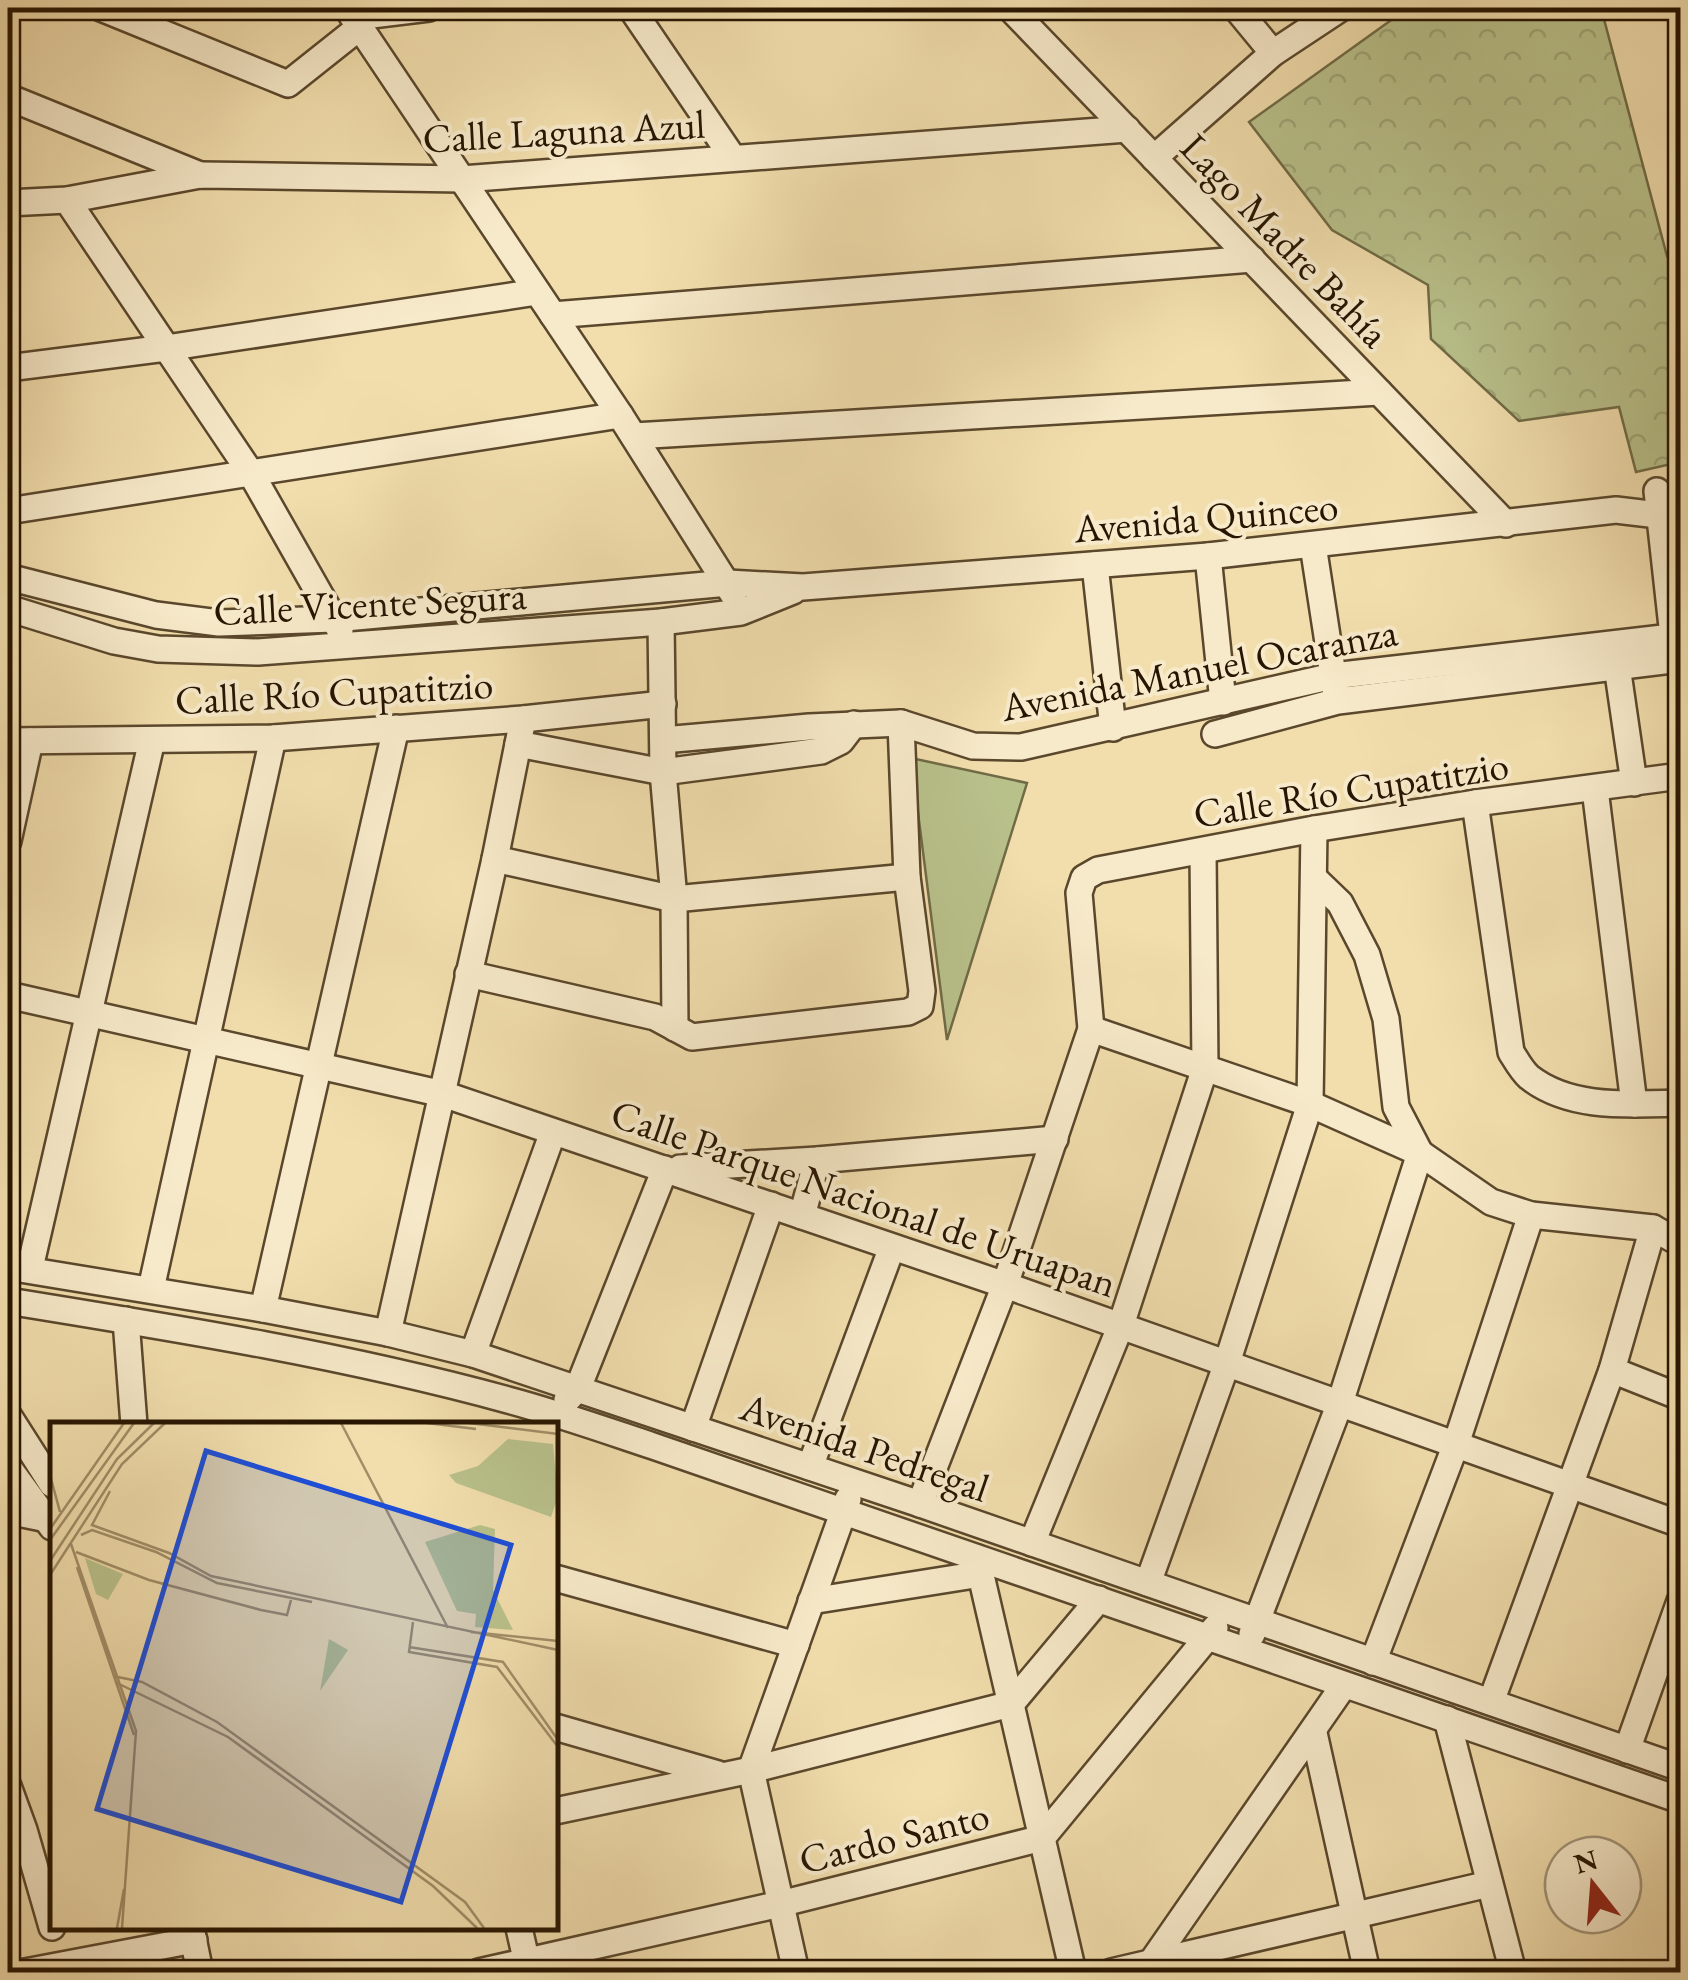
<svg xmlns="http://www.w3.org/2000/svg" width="1688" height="1980" font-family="'EB Garamond',serif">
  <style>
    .green { fill: #b9c18b; stroke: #706b46; stroke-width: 2.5 }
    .park { fill: url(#park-crowns); stroke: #706b46; stroke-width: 2.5 }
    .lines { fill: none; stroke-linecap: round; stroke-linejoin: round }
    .minor-casing { stroke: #5a472c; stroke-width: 30 }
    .minor { stroke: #f7eaca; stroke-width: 25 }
    .labels { text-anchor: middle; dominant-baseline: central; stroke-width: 8; stroke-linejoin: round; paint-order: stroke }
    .street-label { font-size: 40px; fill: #271501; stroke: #f7eaca }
    .inset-road { fill: none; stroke: #a18e68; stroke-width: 2.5 }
    .view { fill: #1d4ed8; fill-opacity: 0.15; stroke: #1d4ed8; stroke-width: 5 }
    .inset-edge { fill: none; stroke: #271501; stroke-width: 5 }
  </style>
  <defs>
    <pattern id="park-crowns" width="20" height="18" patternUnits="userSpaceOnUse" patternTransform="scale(2.5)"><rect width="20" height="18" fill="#b9c18b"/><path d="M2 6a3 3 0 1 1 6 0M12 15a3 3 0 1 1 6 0" fill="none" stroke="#9fa576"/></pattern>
  </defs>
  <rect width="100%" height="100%" fill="#f2dead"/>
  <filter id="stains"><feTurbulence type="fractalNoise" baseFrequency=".002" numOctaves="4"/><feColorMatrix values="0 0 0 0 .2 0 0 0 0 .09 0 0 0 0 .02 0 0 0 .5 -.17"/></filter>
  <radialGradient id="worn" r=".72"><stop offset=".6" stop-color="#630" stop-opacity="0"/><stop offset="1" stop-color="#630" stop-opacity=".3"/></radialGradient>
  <path class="green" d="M911,758L1027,783L947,1040Z"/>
  <path class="park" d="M1408,8H1601L1667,256L1680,280V462L1636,472L1619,407L1519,421L1431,339L1428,285L1332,230L1249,122Z"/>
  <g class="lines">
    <g class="minor-casing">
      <g id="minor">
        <path d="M101,8L288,84L361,26"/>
        <path d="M347,8L620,415L733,594"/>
        <path d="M631,8L733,158"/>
        <path d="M1010,8L1506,524"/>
        <path d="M1236,8L1273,53"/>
        <path d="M355,17L429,8"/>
        <path d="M8,97L200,175"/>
        <path d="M1154,158L1273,53L1341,8"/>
        <path d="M67,200L252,475L340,630"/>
        <path d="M8,203L67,200L200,175L462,179L1127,129"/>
        <path d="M553,315L1252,259"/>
        <path d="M8,368L166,348L537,292"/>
        <path d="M634,436L1379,392"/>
        <path d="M1657,491L1675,654"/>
        <path d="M8,511L620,415"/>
        <path d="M1313,545L1335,688"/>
        <path d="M1208,556L1223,702"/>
        <path d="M1095,565L1113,728"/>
        <path d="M8,577L156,615L219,623L334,619L728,583L803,587L1208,556L1616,510L1658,515L1680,512"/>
        <path d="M8,608L114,641L158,649L258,652L661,622L741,612L793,591"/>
        <path d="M661,622L663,772L674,899L675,1028"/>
        <path d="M1617,666L1634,783"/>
        <path d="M1215,734L1338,701L1680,659"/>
        <path d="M663,740L809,727L901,723L973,746L1021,747L1333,676L1680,636"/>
        <path d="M8,741L273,738L523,719L663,704"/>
        <path d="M518,744L663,772L821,751L841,741L854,724"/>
        <path d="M1595,789L1634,1104"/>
        <path d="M1475,803L1511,1052C1516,1060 1522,1071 1529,1077C1571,1110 1631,1104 1680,1103"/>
        <path d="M8,841L30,741"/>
        <path d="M495,859L674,899L907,877"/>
        <path d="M468,974L655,1017L692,1037L908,1012L920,1006L922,991L907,877L901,723"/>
        <path d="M8,995L443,1094L1005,1285L1680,1524"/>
        <path d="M1091,1029L1310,1104L1420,1153L1491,1202L1531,1215L1653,1228L1680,1243"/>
        <path d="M680,1168L817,1160L1055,1139"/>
        <path d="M802,1216L817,1160"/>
        <path d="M8,1267L263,1309L388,1333L473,1354L920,1504L1680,1768"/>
        <path d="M30,1268L152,740"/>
        <path d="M151,1289L273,738"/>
        <path d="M8,1301C175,1328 344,1355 508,1400C557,1413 605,1430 653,1446L1680,1800"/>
        <path d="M263,1309L396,728"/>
        <path d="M126,1320L134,1425"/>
        <path d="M388,1333L495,859L523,719"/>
        <path d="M473,1354L553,1132"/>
        <path d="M1612,1370L1680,1397"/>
        <path d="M567,1400L578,1388L665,1169"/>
        <path d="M8,1415L52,1484"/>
        <path d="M693,1428L771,1205"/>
        <path d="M8,1467L52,1527"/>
        <path d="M810,1467L892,1247"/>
        <path d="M920,1504L1005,1285L1091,1029L1079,893L1084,878L1098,870L1314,829L1475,803L1680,776"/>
        <path d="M8,1511L52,1520"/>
        <path d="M1032,1543L1121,1325L1205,1068L1203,851"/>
        <path d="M977,1558L1073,1972"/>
        <path d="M555,1578L796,1645"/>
        <path d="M1148,1583L1227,1363L1310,1104L1314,829"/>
        <path d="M811,1601L981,1574"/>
        <path d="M1252,1634L1340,1403L1420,1153L1396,1107L1386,1019L1367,955L1340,903L1315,879"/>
        <path d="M1373,1662L1456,1444L1531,1215"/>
        <path d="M1491,1702L1612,1370L1653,1228"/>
        <path d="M1447,1719L1513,1972"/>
        <path d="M555,1727L718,1774"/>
        <path d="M1314,1733L1367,1972"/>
        <path d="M1627,1750L1680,1601"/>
        <path d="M8,1786L24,1830L52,1927"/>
        <path d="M555,1811L751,1770L1011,1704L1099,1599"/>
        <path d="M191,1928L200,1972"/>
        <path d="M519,1928L529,1972"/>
        <path d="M1151,1963L1344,1685"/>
        <path d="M25,1972L194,1940"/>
        <path d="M479,1972L780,1904L1042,1838L1215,1628"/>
        <path d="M796,1972L751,1770L848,1499"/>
        <path d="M1111,1972L1489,1884"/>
      </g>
    </g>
    <use href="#minor" class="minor"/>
  </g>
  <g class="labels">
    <g class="street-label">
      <text transform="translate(564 131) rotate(-3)">Calle Laguna Azul</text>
      <text transform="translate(1285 240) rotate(46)">Lago Madre Bahía</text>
      <text transform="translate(1206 517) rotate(-5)">Avenida Quinceo</text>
      <text transform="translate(370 603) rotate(-3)">Calle Vicente Segura</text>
      <text transform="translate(1199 669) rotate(-11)">Avenida Manuel Ocaranza</text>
      <text transform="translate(334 692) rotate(-3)">Calle Río Cupatitzio</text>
      <text transform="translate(1351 789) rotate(-9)">Calle Río Cupatitzio</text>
      <text transform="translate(864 1198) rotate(19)">Calle Parque Nacional de Uruapan</text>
      <text transform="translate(865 1447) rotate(19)">Avenida Pedregal</text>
      <text transform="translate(894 1837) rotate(-14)">Cardo Santo</text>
    </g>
  </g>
  <g transform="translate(50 1422)">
    <rect width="508" height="508" fill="#f2dead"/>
    <path d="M279,217L298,228L270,269Z" fill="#b9c18b"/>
    <path d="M458,17L503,22L508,75L501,95L406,61L399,53L428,44ZM430,103L445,107L443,168L463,208L425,205L426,192L407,189L375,120ZM35,136L73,152L58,178L46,172Z" fill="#b9c18b"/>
    <path class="inset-road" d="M291,1L398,206M377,1L426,7M419,1L508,12M0,53L10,90M60,69L42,103L119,131L161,154L508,228M0,107L74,1M31,113L42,108L106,130L167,161L262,180M0,118L84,1M21,122L86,309L72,506M26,130L99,158L211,188L237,193L241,178M0,139L67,37L104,1M27,145L84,313M0,153L72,42L115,1M363,200L359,230L447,245L508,325M421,210L508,219M359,225L453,240L508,318M63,254L92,260L167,300L415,480L434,506M65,260L178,315L383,464L427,506M67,506L74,467"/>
    <path class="view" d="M156,29L461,123L351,480L47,387Z"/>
    <rect width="508" height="508" class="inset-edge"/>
  </g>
  <rect width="1688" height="1980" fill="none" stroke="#f2dead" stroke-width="40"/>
  <rect x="10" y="10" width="1668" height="1960" fill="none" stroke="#271501" stroke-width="5"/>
  <rect x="20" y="20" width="1648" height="1940" fill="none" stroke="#271501" stroke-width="2.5"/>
  <g transform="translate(1593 1885) rotate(343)"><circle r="48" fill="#f7eaca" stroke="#a4957a" stroke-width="2.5"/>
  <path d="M0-8L18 38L0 25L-18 38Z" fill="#8f2418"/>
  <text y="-15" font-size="28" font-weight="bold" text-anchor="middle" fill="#271501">N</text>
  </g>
  <rect width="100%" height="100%" filter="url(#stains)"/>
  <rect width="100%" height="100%" fill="url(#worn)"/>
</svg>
